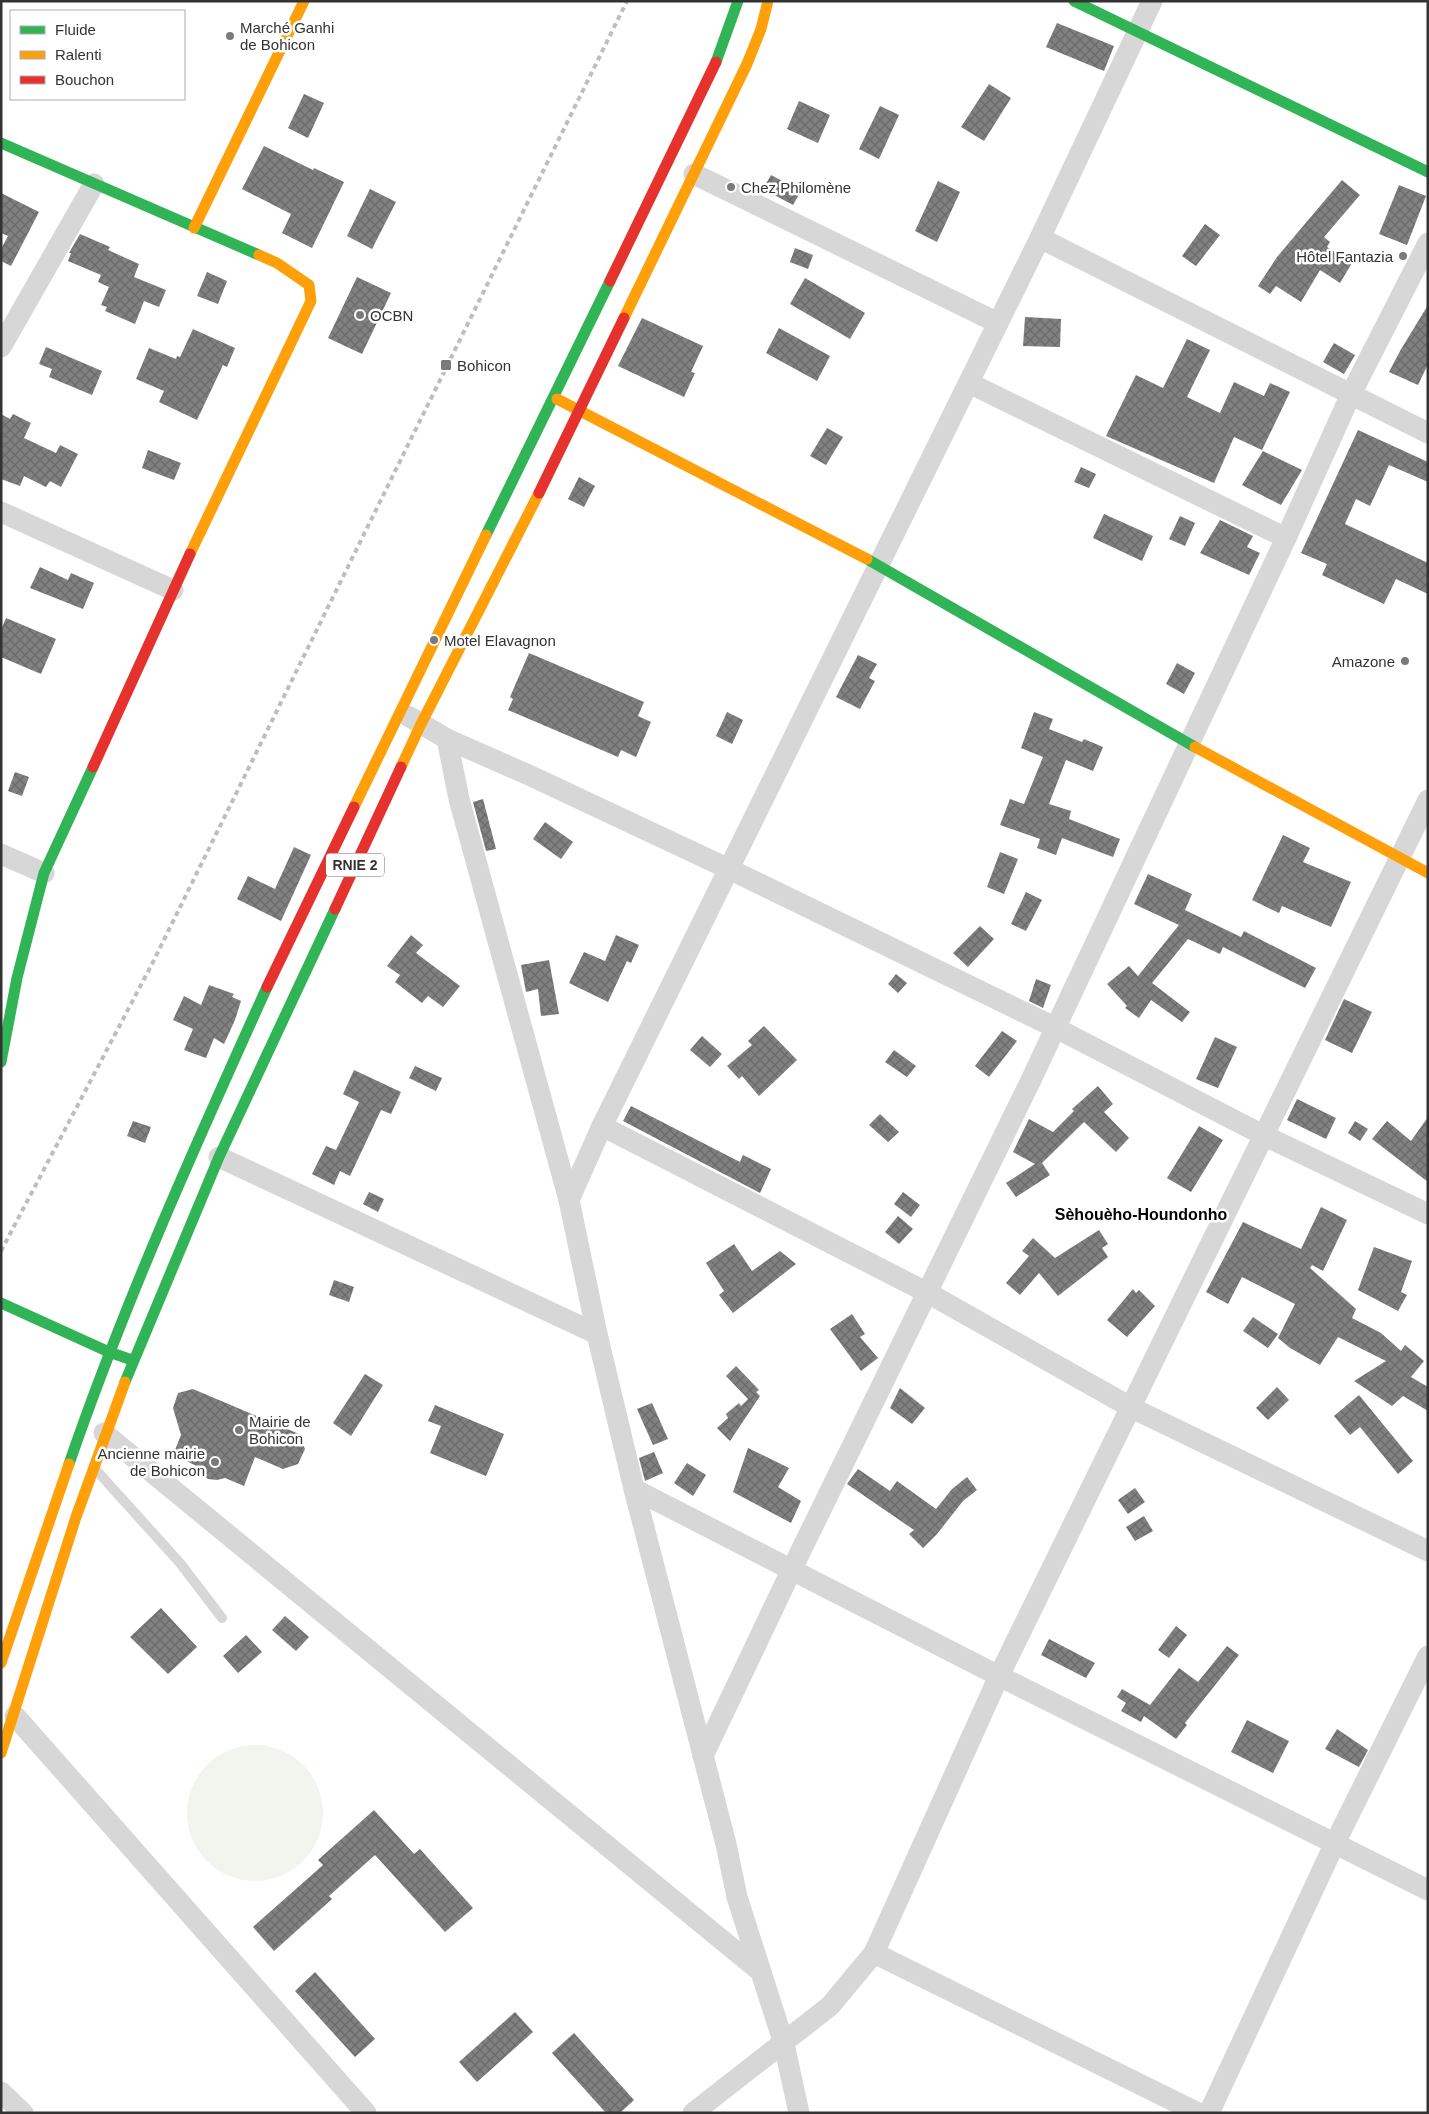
<svg xmlns="http://www.w3.org/2000/svg" width="1429" height="2114" font-family="Helvetica,sans-serif">
  <style>
    .green { fill: #f1f5ed }
    .building { fill: url(#building-cross-hatch) }
    .lines { fill: none; stroke-linecap: round; stroke-linejoin: round }
    .lane { stroke: #d7d7d7; stroke-width: 10 }
    .street { stroke: #d7d7d7; stroke-width: 21 }
    .fast { stroke: #30b455; stroke-width: 11 }
    .slow { stroke: #ff9f0a; stroke-width: 11 }
    .jam { stroke: #e5322d; stroke-width: 11 }
    .rail { stroke: #bebebe; stroke-width: 4; stroke-dasharray: 5 4; stroke-linecap: butt }
    .poi-dot { fill: #7a7a7a; stroke: #fff; stroke-width: 2 }
    .labels { text-anchor: middle; dominant-baseline: central; stroke-width: 5; stroke-linejoin: round; paint-order: stroke }
    .shield { fill: #fff; stroke: #707070; stroke-width: 1 }
    .shield-label { font-size: 14px; font-weight: bold; fill: #333 }
    .poi-label { font-size: 15px; fill: #333; stroke: #fff; text-anchor: start }
    .neighbourhood-label { font-size: 16px; font-weight: bold; fill: #000; stroke: #fff }
  </style>
  <defs>
    <pattern id="building-cross-hatch" width="8" height="8" patternUnits="userSpaceOnUse" patternTransform="scale(1.25)"><rect width="8" height="8" fill="#818181"/><path d="M0 0l8 8M0 8l8-8" fill="none" stroke="#6a6a6a"/></pattern>
  </defs>
  <rect width="100%" height="100%" fill="#fff"/>
  <circle class="green" cx="255" cy="1813" r="68"/>
  <g class="building">
    <path d="M1057,23L1114,46L1104,71L1046,47Z"/>
    <path d="M989,84L1011,98L984,141L961,127Z"/>
    <path d="M304,94L324,103L308,138L288,128Z"/>
    <path d="M799,101L830,115L818,143L787,129Z"/>
    <path d="M880,106L899,115L879,159L859,149Z"/>
    <path d="M264,146L313,170L314,168L344,182L312,248L282,233L291,214L242,189Z"/>
    <path d="M771,175L801,191L793,205L763,189Z"/>
    <path d="M1342,180L1360,195L1324,237L1330,242L1327,247L1352,263L1340,283L1320,270L1301,302L1276,286L1270,294L1258,286L1277,257Z"/>
    <path d="M938,181L960,192L937,242L915,231Z"/>
    <path d="M1399,185L1426,196L1407,245L1379,234Z"/>
    <path d="M370,189L396,202L372,249L347,236Z"/>
    <path d="M1,193L39,212L11,266L1,261V249L8,236L1,233Z"/>
    <path d="M1205,224L1220,235L1196,266L1182,256Z"/>
    <path d="M80,234L110,247L108,250L139,264L134,277L166,290L159,307L144,301L135,324L105,311L107,307L101,305L109,287L98,282L101,275L68,261L71,253H69Z"/>
    <path d="M795,248L813,255L808,269L790,262Z"/>
    <path d="M207,272L227,281L218,304L197,296Z"/>
    <path d="M357,277L391,293L362,354L328,338Z"/>
    <path d="M805,278L865,313L850,339L790,304Z"/>
    <path d="M1428,305V364L1418,385L1389,372L1400,351Z"/>
    <path d="M1025,317L1061,319L1060,347L1023,346Z"/>
    <path d="M642,318L703,346L691,372L695,373L684,397L618,366Z"/>
    <path d="M779,328L830,356L817,381L766,353Z"/>
    <path d="M193,329L235,348L227,367L223,365L197,420L159,402L164,391L136,379L149,348L176,359L177,356L180,357Z"/>
    <path d="M1187,339L1210,350L1187,397L1220,413L1234,382L1264,396L1270,383L1290,392L1262,450L1234,437L1214,483L1106,436L1136,375L1163,388Z"/>
    <path d="M1334,343L1355,355L1344,374L1323,362Z"/>
    <path d="M46,347L102,371L92,395L49,377L52,369L39,364Z"/>
    <path d="M1,414L10,419L13,414L31,423L24,438L56,453L60,445L78,454L61,487L50,481L46,487L24,476L20,486L1,479Z"/>
    <path d="M827,428L843,437L826,465L810,456Z"/>
    <path d="M1358,430L1428,462V482L1389,465L1370,506L1356,499L1345,524L1428,563V594L1396,579L1384,604L1322,575L1327,564L1301,553Z"/>
    <path d="M148,450L181,463L174,480L142,468Z"/>
    <path d="M1263,451L1302,470L1281,505L1242,485Z"/>
    <path d="M1081,467L1096,474L1089,488L1074,482Z"/>
    <path d="M579,477L595,486L584,507L568,499Z"/>
    <path d="M1104,514L1153,536L1142,561L1093,538Z"/>
    <path d="M1180,516L1195,523L1185,546L1169,539Z"/>
    <path d="M1220,520L1253,536L1247,547L1260,553L1249,575L1200,553Z"/>
    <path d="M40,567L68,580L71,573L94,583L83,609L30,588Z"/>
    <path d="M6,618L56,639L41,674L1,657V630Z"/>
    <path d="M529,653L644,702L638,716L651,722L636,757L621,750L618,757L508,710L513,699L510,697Z"/>
    <path d="M858,655L877,664L869,678L875,681L860,709L836,697Z"/>
    <path d="M1177,663L1195,673L1184,694L1166,684Z"/>
    <path d="M727,712L743,720L732,744L716,736Z"/>
    <path d="M1034,712L1053,719L1049,729L1082,742L1084,739L1103,747L1093,771L1066,760L1049,804L1071,811L1069,819L1120,839L1113,857L1062,838L1056,855L1037,848L1040,839L1000,825L1010,799L1024,804L1043,757L1021,748Z"/>
    <path d="M15,772L29,777L22,796L8,791Z"/>
    <path d="M483,799L496,849L486,851L473,802Z"/>
    <path d="M545,822L573,842L561,859L533,839Z"/>
    <path d="M1283,835L1310,848L1303,862L1351,882L1331,927L1282,906L1279,913L1252,900Z"/>
    <path d="M294,847L311,855L281,921L237,899L248,876L275,889Z"/>
    <path d="M1000,852L1018,859L1004,894L987,887Z"/>
    <path d="M1148,874L1192,894L1185,910L1241,937L1244,931L1316,968L1305,988L1223,947L1220,954L1188,939L1152,983L1190,1012L1182,1022L1151,1000L1139,1018L1125,1008L1127,1006L1107,984L1129,966L1138,976L1179,925L1134,904Z"/>
    <path d="M1026,892L1042,900L1026,931L1011,924Z"/>
    <path d="M980,926L994,939L968,967L953,953Z"/>
    <path d="M411,935L423,945L416,953L460,986L443,1007L428,996L422,1003L395,982L400,975L387,966Z"/>
    <path d="M616,935L639,945L631,963L627,961L608,1002L569,983L584,952L605,961Z"/>
    <path d="M549,960L559,1014L541,1016L538,989L526,992L521,965Z"/>
    <path d="M896,974L907,983L898,993L888,984Z"/>
    <path d="M1036,979L1051,985L1043,1008L1029,1001Z"/>
    <path d="M209,985L234,994L232,997L241,1001L235,1020L224,1044L214,1038L206,1058L184,1050L193,1029L173,1020L184,996L201,1005Z"/>
    <path d="M1344,999L1372,1012L1352,1053L1325,1040Z"/>
    <path d="M764,1026L797,1060L759,1096L742,1076L739,1079L727,1066L752,1045L748,1041Z"/>
    <path d="M1002,1031L1017,1041L989,1077L975,1066Z"/>
    <path d="M702,1036L722,1054L710,1067L690,1050Z"/>
    <path d="M1215,1037L1237,1047L1218,1088L1196,1079Z"/>
    <path d="M894,1050L916,1066L907,1077L885,1062Z"/>
    <path d="M415,1066L442,1078L436,1091L409,1078Z"/>
    <path d="M354,1070L401,1092L391,1114L381,1110L350,1176L340,1171L334,1185L312,1174L326,1146L336,1150L359,1102L343,1094Z"/>
    <path d="M1098,1086L1113,1104L1104,1112L1129,1138L1116,1152L1084,1122L1042,1163L1050,1175L1016,1197L1006,1183L1035,1164L1013,1152L1029,1119L1053,1132L1074,1111L1072,1109Z"/>
    <path d="M1297,1099L1336,1118L1326,1139L1287,1120Z"/>
    <path d="M631,1106L740,1162L743,1155L771,1169L760,1193L623,1121Z"/>
    <path d="M880,1114L899,1132L888,1142L869,1125Z"/>
    <path d="M1428,1117V1182L1372,1139L1387,1121L1411,1141Z"/>
    <path d="M133,1121L151,1127L145,1143L127,1136Z"/>
    <path d="M1355,1121L1368,1129L1360,1141L1348,1133Z"/>
    <path d="M1199,1126L1223,1140L1191,1192L1167,1178Z"/>
    <path d="M369,1192L384,1199L378,1212L363,1204Z"/>
    <path d="M903,1192L920,1205L911,1217L894,1204Z"/>
    <path d="M1321,1207L1347,1220L1323,1271L1312,1265L1310,1268L1356,1309L1352,1318L1381,1333L1401,1351L1405,1345L1424,1361L1411,1377L1428,1387V1411L1403,1396L1392,1406L1354,1381L1386,1361L1338,1337L1320,1365L1290,1348L1278,1338L1295,1304L1242,1277L1228,1304L1206,1292L1243,1222L1301,1249Z"/>
    <path d="M898,1216L913,1229L899,1244L885,1232Z"/>
    <path d="M1099,1230L1108,1244L1102,1248L1108,1257L1058,1296L1039,1273L1020,1295L1006,1283L1029,1256L1022,1251L1033,1238L1055,1258Z"/>
    <path d="M734,1244L752,1271L780,1251L796,1264L733,1313L719,1295L724,1291L706,1263Z"/>
    <path d="M1374,1247L1412,1261L1401,1292L1407,1295L1398,1311L1358,1290Z"/>
    <path d="M334,1280L354,1287L349,1302L329,1295Z"/>
    <path d="M1133,1289L1136,1293L1139,1290L1155,1306L1127,1337L1107,1320Z"/>
    <path d="M852,1314L865,1334L860,1337L878,1358L861,1371L830,1329Z"/>
    <path d="M1253,1317L1278,1334L1268,1348L1243,1331Z"/>
    <path d="M736,1366L759,1390L756,1392L760,1396L730,1441L717,1428L728,1418L726,1414L739,1403L741,1406L748,1399L726,1376Z"/>
    <path d="M365,1374L383,1385L351,1436L333,1423Z"/>
    <path d="M1277,1387L1289,1400L1268,1420L1256,1408Z"/>
    <path d="M900,1388L925,1408L912,1424L890,1408Z"/>
    <path d="M193,1389L299,1434L305,1449L298,1464L283,1469L255,1457L244,1486L225,1478L217,1480L208,1479L201,1474L199,1467L173,1455L181,1435L173,1408L178,1393Z"/>
    <path d="M1359,1395L1413,1461L1398,1474L1360,1427L1350,1435L1334,1416Z"/>
    <path d="M652,1403L668,1439L653,1445L637,1409Z"/>
    <path d="M435,1405L504,1434L486,1476L430,1453L441,1426L428,1421Z"/>
    <path d="M748,1448L789,1468L778,1487L801,1501L791,1523L733,1492Z"/>
    <path d="M654,1452L663,1473L645,1481L639,1458Z"/>
    <path d="M687,1463L706,1475L693,1496L674,1483Z"/>
    <path d="M858,1469L890,1491L897,1481L936,1509L952,1489L967,1477L977,1490L963,1501L937,1534L923,1548L909,1534L914,1530L847,1484Z"/>
    <path d="M1135,1488L1145,1502L1128,1514L1118,1500Z"/>
    <path d="M1144,1516L1153,1531L1135,1541L1126,1527Z"/>
    <path d="M161,1608L197,1647L168,1674L130,1637Z"/>
    <path d="M285,1616L309,1637L296,1651L272,1630Z"/>
    <path d="M1176,1626L1187,1635L1169,1658L1158,1650Z"/>
    <path d="M246,1635L262,1652L238,1673L223,1656Z"/>
    <path d="M1049,1639L1095,1663L1086,1678L1041,1655Z"/>
    <path d="M1227,1646L1239,1655L1185,1723L1187,1725L1176,1739L1144,1716L1141,1722L1121,1711L1126,1703L1117,1697L1122,1689L1150,1705L1179,1668L1198,1682Z"/>
    <path d="M1247,1720L1289,1741L1273,1773L1231,1752Z"/>
    <path d="M1337,1729L1368,1750L1359,1767L1325,1749Z"/>
    <path d="M374,1810L414,1854L420,1849L473,1908L445,1932L375,1855L329,1896L332,1899L274,1951L253,1927L323,1865L318,1860Z"/>
    <path d="M315,1972L375,2039L355,2057L295,1991Z"/>
    <path d="M515,2012L533,2032L477,2082L459,2062Z"/>
    <path d="M574,2033L634,2100L620,2113H606L552,2053Z"/>
  </g>
  <g class="lines">
    <path class="lane" d="M96,1470L180,1563L222,1618"/>
    <g class="street">
      <path d="M694,174L998,323"/>
      <path d="M1040,238L1428,433"/>
      <path d="M1,347L94,184"/>
      <path d="M969,383L1286,538"/>
      <path d="M1,512L173,590"/>
      <path d="M408,716L447,739L531,776L729,869L1054,1027L1263,1135L1428,1214"/>
      <path d="M447,739L459,799L569,1200L597,1334L634,1489L726,1844L737,1897L784,2044L799,2113"/>
      <path d="M1,854L44,873"/>
      <path d="M602,1126L928,1293L1132,1408L1428,1551"/>
      <path d="M219,1157L597,1334"/>
      <path d="M569,1200L602,1126L1040,238L1152,1"/>
      <path d="M104,1433L761,1972"/>
      <path d="M634,1489L999,1676L1428,1890"/>
      <path d="M15,1716L366,2113"/>
      <path d="M703,1756L791,1571L1030,1082L1286,538L1351,394L1428,243"/>
      <path d="M874,1953L1198,2113"/>
      <path d="M1,2092L23,2113"/>
      <path d="M693,2113L830,2006L874,1953L999,1676L1428,800"/>
      <path d="M1209,2113L1334,1845L1428,1656"/>
    </g>
    <g class="fast">
      <path d="M1074,1L1428,172"/>
      <path d="M716,62L738,1"/>
      <path d="M1,143L259,255"/>
      <path d="M486,535L610,281"/>
      <path d="M867,559L1195,747"/>
      <path d="M1,1062L17,978L44,873L93,767"/>
      <path d="M1,1303L109,1352L132,1360"/>
      <path d="M125,1382L219,1157L335,909"/>
      <path d="M69,1464C125,1301 196,1144 267,987"/>
    </g>
    <g class="slow">
      <path d="M194,228L304,1"/>
      <path d="M624,318L747,64L761,29L768,1"/>
      <path d="M557,399L867,559"/>
      <path d="M190,554L311,301L309,285L277,263L259,255"/>
      <path d="M1195,747L1428,873"/>
      <path d="M401,767L421,724L539,493"/>
      <path d="M354,807L486,535"/>
      <path d="M1,1663L69,1464"/>
      <path d="M1,1753L76,1517L125,1382"/>
    </g>
    <g class="jam">
      <path d="M610,281L716,62"/>
      <path d="M539,493L624,318"/>
      <path d="M93,767L190,554"/>
      <path d="M335,909L401,767"/>
      <path d="M267,987L354,807"/>
    </g>
    <path class="rail" d="M1,1251L152,964L627,1"/>
  </g>
  <g class="poi-dot">
    <circle cx="230" cy="36" r="5"/>
    <circle cx="731" cy="187" r="5"/>
    <circle cx="1403" cy="256" r="5"/>
    <circle cx="360" cy="315" r="5"/>
    <rect x="440" y="359" width="12" height="12" rx="2.5"/>
    <circle cx="434" cy="640" r="5"/>
    <circle cx="1405" cy="661" r="5"/>
    <circle cx="239" cy="1430" r="5"/>
    <circle cx="215" cy="1462" r="5"/>
  </g>
  <g class="labels">
    <rect class="shield" x="326" y="853.5" width="58" height="23" rx="4"/>
    <g class="shield-label">
      <text x="355" y="865">RNIE 2</text>
    </g>
    <g class="poi-label">
      <text x="240" y="27">Marché Ganhi<tspan x="240" dy="17">de Bohicon</tspan></text>
      <text x="741" y="187">Chez Philomène</text>
      <text x="1393" y="256" text-anchor="end">Hôtel Fantazia</text>
      <text x="370" y="315">OCBN</text>
      <text x="457" y="365">Bohicon</text>
      <text x="444" y="640">Motel Elavagnon</text>
      <text x="1395" y="661" text-anchor="end">Amazone</text>
      <text x="249" y="1421">Mairie de<tspan x="249" dy="17">Bohicon</tspan></text>
      <text x="205" y="1453" text-anchor="end">Ancienne mairie<tspan x="205" dy="17">de Bohicon</tspan></text>
    </g>
    <g class="neighbourhood-label">
      <text x="1141" y="1214">Sèhouèho-Houndonho</text>
    </g>
  </g>
  <rect width="1429" height="2114" fill="none" stroke="#333333" stroke-width="5"/>
  <rect x="10" y="10" width="175" height="90" fill="#ffffff" stroke="#adadad"/>
  <rect x="20" y="26" width="25" height="8" fill="#30b455" stroke="#adadad"/>
  <text x="55" y="35" font-size="15" fill="#333333">Fluide</text>
  <rect x="20" y="51" width="25" height="8" fill="#ff9f0a" stroke="#adadad"/>
  <text x="55" y="60" font-size="15" fill="#333333">Ralenti</text>
  <rect x="20" y="76" width="25" height="8" fill="#e5322d" stroke="#adadad"/>
  <text x="55" y="85" font-size="15" fill="#333333">Bouchon</text>
</svg>
